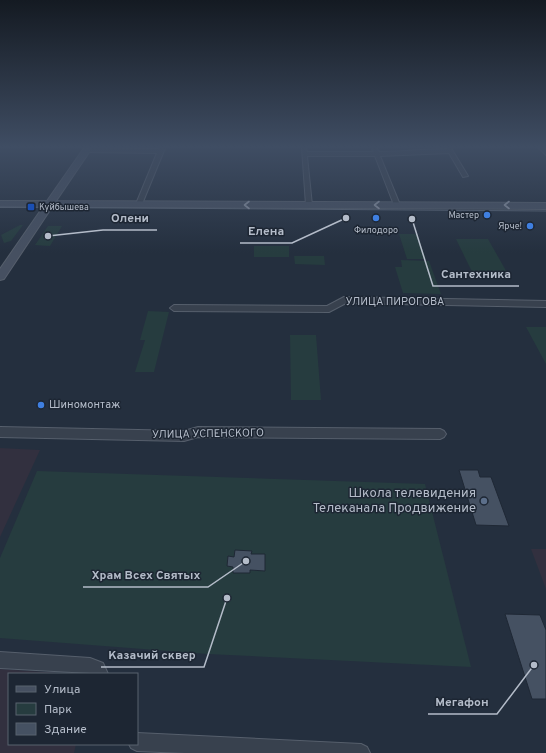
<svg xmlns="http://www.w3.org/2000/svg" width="546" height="753" font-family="Overpass,sans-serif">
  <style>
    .medical { fill: #32303f }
    .green { fill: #263c3f }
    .building { fill: #455162; stroke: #1f2835 }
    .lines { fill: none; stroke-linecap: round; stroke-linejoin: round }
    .street-casing { stroke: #565f6c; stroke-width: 2 }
    .secondary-casing { stroke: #565f6c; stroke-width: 2 }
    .street { fill: #38414e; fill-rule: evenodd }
    .secondary { fill: #465061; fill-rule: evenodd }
    .tram { stroke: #5a6575; stroke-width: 1 }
    .oneway { stroke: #8e96a5 }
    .transit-dot { fill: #1a4fb4; stroke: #1d2633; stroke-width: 1.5 }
    .shop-dot { fill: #3f7fe0; stroke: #1d2633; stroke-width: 1.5 }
    .service-dot { fill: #5c6f8a; stroke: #1d2633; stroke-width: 1.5 }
    .labels { text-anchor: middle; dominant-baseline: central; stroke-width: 3; stroke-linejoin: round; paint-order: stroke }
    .far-poi-label { font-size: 9px; fill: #b4bcc9; stroke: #1d2633; text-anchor: end }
    .street-label { font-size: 11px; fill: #b4bcc9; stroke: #1d2633 }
    .poi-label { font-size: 11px; fill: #b4bcc9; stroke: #1d2633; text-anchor: start }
    .near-poi-label { font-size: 13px; fill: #b4bcc9; stroke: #1d2633; text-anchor: end }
    .leader { fill: none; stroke: #b4bcc9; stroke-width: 1.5 }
    .callout-dot { fill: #b4bcc9; stroke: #1d2633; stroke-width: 1.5 }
    .callout-label { font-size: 12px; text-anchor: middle; font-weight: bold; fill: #b4bcc9; stroke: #1d2633; stroke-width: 3; stroke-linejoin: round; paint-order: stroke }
  </style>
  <rect width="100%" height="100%" fill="#242f3e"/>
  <g class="medical">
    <path d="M0,448L40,450L0,537Z"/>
    <path d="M531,549H546V589Z"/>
    <path d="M0,669L73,674H9V744H76L74,753H0Z"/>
  </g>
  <g class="green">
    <path d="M20,225H23L11,241L4,243L1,235Z"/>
    <path d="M48,226H62L50,246L35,245Z"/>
    <path d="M399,234H417L426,259H407Z"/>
    <path d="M456,239H488L509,276H474Z"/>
    <rect x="254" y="246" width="35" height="11"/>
    <path d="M294,256H324L325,265L295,264Z"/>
    <path d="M401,260L429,261L441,294L403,293L395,267H402Z"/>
    <path d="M148,311L169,312L154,372H135L145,340H140Z"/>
    <path d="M526,327H546V364Z"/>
    <path d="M290,335H316L321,400H291Z"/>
    <path d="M37,471L425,484L471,667L208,654L0,638V558Z"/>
  </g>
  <g class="building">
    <path d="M459,470H478L480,477H491L509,526L476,525Z"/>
    <path d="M235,550L252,551L251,554H265V571L250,570V573H233V567L227,566L228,556L234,557Z"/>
    <path d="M505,614L540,615L546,630V699H532Z"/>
  </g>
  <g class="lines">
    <g class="street-casing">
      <g id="street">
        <path d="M160,148H165L142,204L139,206L136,204L157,153L86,152L83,150L86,148L159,149Z"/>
        <path d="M302,148H306L307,152H374L372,149L374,148H377L379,152C402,152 424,149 447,149V148H451L468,176L463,177L449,153L380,156L400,205L397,207L394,205L375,156H307L312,205L309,207L306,205Z"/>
        <path d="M539,148H544L546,150V155Z"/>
        <path d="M344,297L546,301V307L346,303L329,312L174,311L170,308L174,305L327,306Z"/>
        <path d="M0,427L184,431L198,427L440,429L444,431L446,434L444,437L440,439L198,437L184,441L0,437Z"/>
        <path d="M0,652L90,658L103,663L108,674L0,668Z"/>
        <path d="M137,733L361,744L367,747L370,753H185L137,751L131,748L129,744H137Z"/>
      </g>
    </g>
    <g class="secondary-casing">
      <path id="secondary" d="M84,148H92L56,201L546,203V209L52,207L4,279L0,280V269L43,207H0V201H47Z"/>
    </g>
    <use href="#street" class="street"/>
    <use href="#secondary" class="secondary"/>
    <path class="tram" d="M0,207L546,211"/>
  </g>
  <defs><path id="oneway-chevron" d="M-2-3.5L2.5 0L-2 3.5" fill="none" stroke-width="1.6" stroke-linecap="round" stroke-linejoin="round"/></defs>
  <g class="oneway">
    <use href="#oneway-chevron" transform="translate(247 205) rotate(-180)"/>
    <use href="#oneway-chevron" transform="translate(377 205) rotate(-180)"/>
    <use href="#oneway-chevron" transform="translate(507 205) rotate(-180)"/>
  </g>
  <linearGradient id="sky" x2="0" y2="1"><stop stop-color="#141a22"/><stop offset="0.58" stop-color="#3f4d63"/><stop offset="1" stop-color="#3f4d63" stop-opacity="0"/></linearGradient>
  <rect width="546" height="253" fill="url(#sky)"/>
  <rect class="transit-dot" x="27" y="203" width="8" height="8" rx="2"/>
  <g class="shop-dot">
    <circle cx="487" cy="215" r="4"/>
    <circle cx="376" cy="218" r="4"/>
    <circle cx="530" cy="226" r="4"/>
    <circle cx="41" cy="405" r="4"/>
  </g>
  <circle class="service-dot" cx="484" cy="501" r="4"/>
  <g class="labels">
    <g class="far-poi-label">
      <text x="39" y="207" text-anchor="start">Куйбышева</text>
      <text x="479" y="215">Мастер</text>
      <text x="522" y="226">Ярче!</text>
      <text x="376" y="230" text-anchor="middle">Филодоро</text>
    </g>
    <g class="street-label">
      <text x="395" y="302">УЛИЦА ПИРОГОВА</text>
      <text transform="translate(208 434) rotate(-1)">УЛИЦА УСПЕНСКОГО</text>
    </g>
    <g class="poi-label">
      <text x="49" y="405">Шиномонтаж</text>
    </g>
    <g class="near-poi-label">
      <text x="476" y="494">Школа телевидения<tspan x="476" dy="15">Телеканала Продвижение</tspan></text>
    </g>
  </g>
  <path class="leader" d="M48 236L103 230H157M346 218L292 243H240M412 219L433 286H519M246 561L208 587H83M227 598L204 667H101M534 665L497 714H428"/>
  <g class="callout-dot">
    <circle cx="48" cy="236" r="4"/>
    <circle cx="346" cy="218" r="4"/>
    <circle cx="412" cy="219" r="4"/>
    <circle cx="246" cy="561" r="4"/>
    <circle cx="227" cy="598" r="4"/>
    <circle cx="534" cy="665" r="4"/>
  </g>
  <g class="callout-label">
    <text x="130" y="222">Олени</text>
    <text x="266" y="235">Елена</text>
    <text x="476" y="278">Сантехника</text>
    <text x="146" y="579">Храм Всех Святых</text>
    <text x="152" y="659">Казачий сквер</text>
    <text x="462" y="706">Мегафон</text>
  </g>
  <rect x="8" y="673" width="130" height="72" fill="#1d2633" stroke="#59626f"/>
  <rect x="16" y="686" width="20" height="6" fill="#465061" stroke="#59626f"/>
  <text x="44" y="693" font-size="12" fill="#b4bcc9">Улица</text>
  <rect x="16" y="703" width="20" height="12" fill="#263c3f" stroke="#59626f"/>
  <text x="44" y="713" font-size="12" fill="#b4bcc9">Парк</text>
  <rect x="16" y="723" width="20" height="12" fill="#455162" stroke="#59626f"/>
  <text x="44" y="733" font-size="12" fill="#b4bcc9">Здание</text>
</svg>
